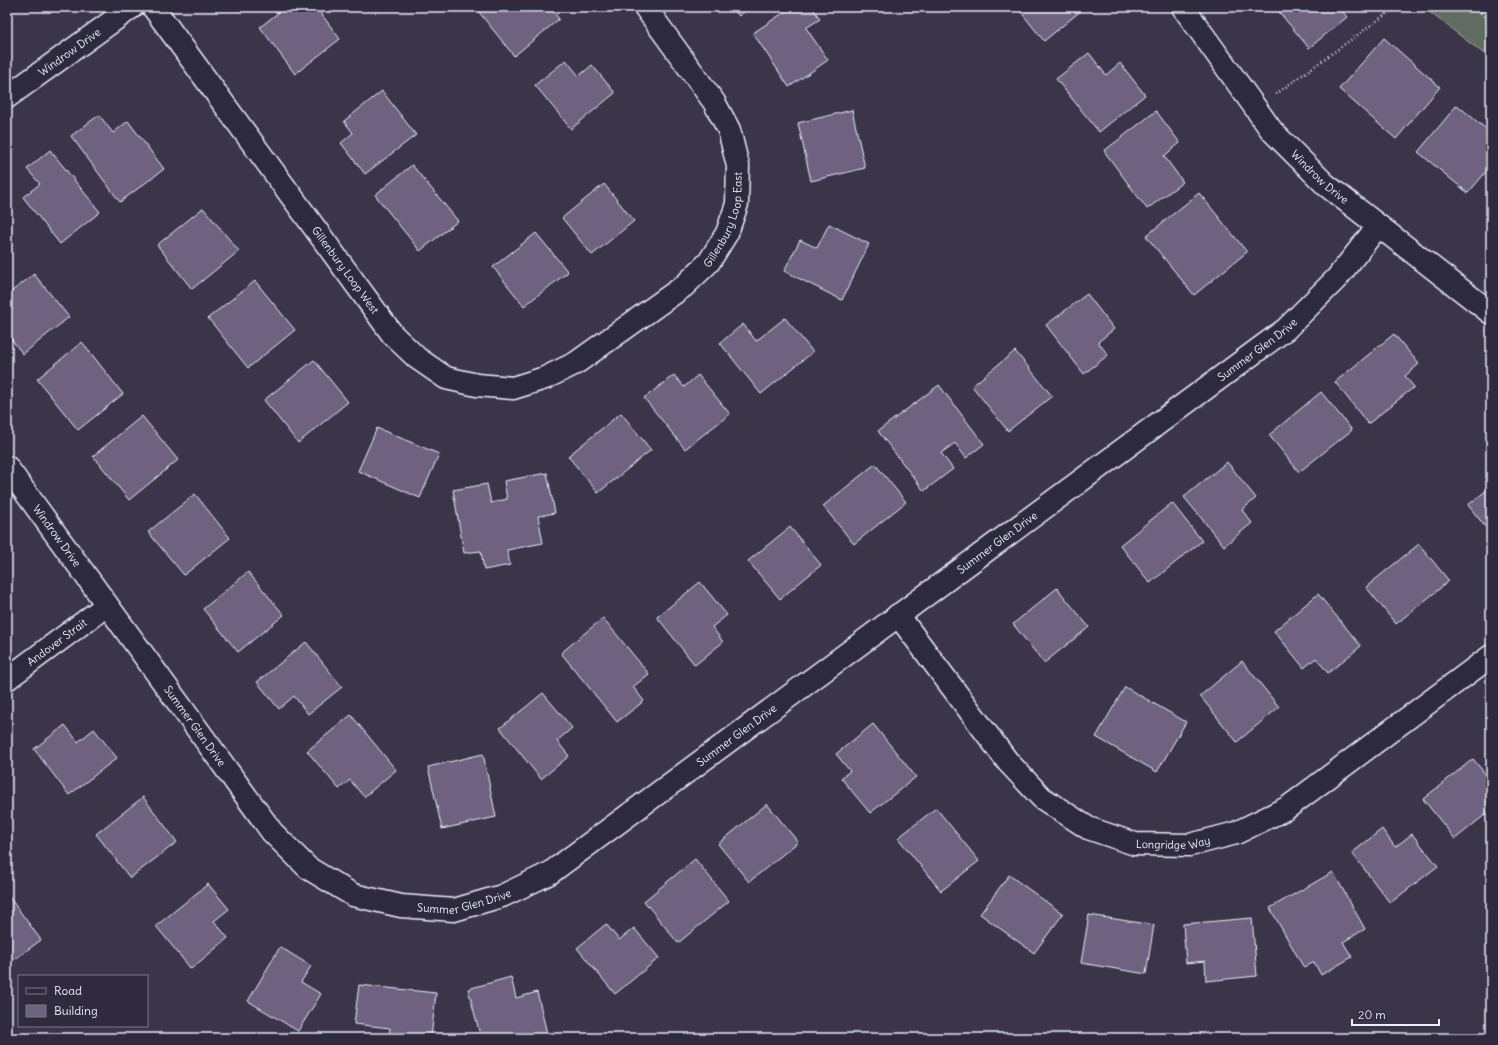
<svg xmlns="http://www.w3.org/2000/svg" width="1498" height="1045" font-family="Delius,sans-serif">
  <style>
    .green { fill: #606c61; stroke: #a4aeac }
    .building { fill: #6e6280; stroke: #e8f1f8 }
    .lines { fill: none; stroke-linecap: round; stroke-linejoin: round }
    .minor-casing { stroke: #e8f1f8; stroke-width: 25 }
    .path { stroke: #e8f1f8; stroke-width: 2.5; stroke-dasharray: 1 3; stroke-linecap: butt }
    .minor { stroke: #2f2a3d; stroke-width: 22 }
    .labels { text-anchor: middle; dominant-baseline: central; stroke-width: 3; stroke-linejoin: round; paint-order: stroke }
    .street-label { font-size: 11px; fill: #e8f1f8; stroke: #2f2a3d }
  </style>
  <rect width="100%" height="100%" fill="#3c354a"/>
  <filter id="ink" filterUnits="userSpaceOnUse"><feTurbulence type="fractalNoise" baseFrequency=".025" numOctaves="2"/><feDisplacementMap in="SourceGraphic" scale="8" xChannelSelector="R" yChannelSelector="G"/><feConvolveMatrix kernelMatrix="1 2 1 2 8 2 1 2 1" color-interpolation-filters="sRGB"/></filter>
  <g filter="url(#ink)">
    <path class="green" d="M1423,7H1491V59Z"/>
    <g class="building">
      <path d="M273,7H316L340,39L295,74L260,27L278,13Z"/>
      <path d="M485,7H550L559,19L514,56L479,12Z"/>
      <path d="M731,7H750L739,16Z"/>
      <path d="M792,7H812L820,19L806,28L828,60L789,87L753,33Z"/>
      <path d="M1017,7H1082L1083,9L1044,41Z"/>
      <path d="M1275,7H1339L1347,17L1309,48Z"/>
      <path d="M1384,38L1440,87L1396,139L1339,89Z"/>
      <path d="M1089,53L1106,75L1120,63L1145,95L1099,132L1056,79Z"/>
      <path d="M566,60L579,76L592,65L615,93L571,129L535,85Z"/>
      <path d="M382,91L416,135L365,174L341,143L353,133L344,121Z"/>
      <path d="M1457,105L1491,133V166L1468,193L1418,152Z"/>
      <path d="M852,110L865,168L811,181L798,123Z"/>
      <path d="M1156,111L1180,143L1164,156L1183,182L1147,209L1104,151Z"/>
      <path d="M99,115L113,133L128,121L164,169L120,202L71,136Z"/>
      <path d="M50,150L100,212L60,244L23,197L40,184L27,169Z"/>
      <path d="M412,165L458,221L420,251L375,195Z"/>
      <path d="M604,184L634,221L592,255L562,218Z"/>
      <path d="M1199,193L1247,252L1194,295L1146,236Z"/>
      <path d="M203,208L239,251L192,289L157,245Z"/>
      <path d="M829,224L869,244L842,300L784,271L800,240L817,248Z"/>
      <path d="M536,233L568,272L524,306L493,267Z"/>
      <path d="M34,274L69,317L23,354L7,334V295Z"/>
      <path d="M255,281L295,330L248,368L208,318Z"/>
      <path d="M1087,294L1114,329L1098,342L1108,355L1084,374L1046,325Z"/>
      <path d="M785,318L813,352L761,394L720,343L743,324L756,341Z"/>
      <path d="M1394,334L1419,364L1405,376L1414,387L1368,424L1335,382Z"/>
      <path d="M82,342L123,394L78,430L37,379Z"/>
      <path d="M1015,351L1052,396L1008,431L972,386Z"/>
      <path d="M314,360L348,402L298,443L264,400Z"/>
      <path d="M674,375L684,387L698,375L730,414L685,449L644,398Z"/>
      <path d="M939,385L984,444L966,458L955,443L941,453L953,469L924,491L878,431Z"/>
      <path d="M1321,392L1352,430L1299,472L1269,435Z"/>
      <path d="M621,413L651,450L598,493L568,456Z"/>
      <path d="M142,416L178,460L129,500L93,456Z"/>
      <path d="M377,428L439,454L420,498L358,471Z"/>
      <path d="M1227,462L1256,498L1242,510L1252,523L1224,546L1184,497Z"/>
      <path d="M875,464L906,502L854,544L823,506Z"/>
      <path d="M547,473L555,513L538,516L543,543L507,550L510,565L484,570L481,551L464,553L453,490L487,484L491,503L507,499L504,481Z"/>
      <path d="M1491,487V534L1468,505Z"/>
      <path d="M195,494L230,538L184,575L148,532Z"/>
      <path d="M1172,503L1202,541L1150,583L1120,545Z"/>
      <path d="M790,527L821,565L780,599L748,561Z"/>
      <path d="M1419,544L1449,581L1396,624L1366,587Z"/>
      <path d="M248,572L284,615L238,652L203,609Z"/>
      <path d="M700,582L727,615L712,627L723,642L695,665L657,617Z"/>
      <path d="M1057,588L1089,627L1044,663L1013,624Z"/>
      <path d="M1318,594L1361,646L1328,673L1316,658L1304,668L1274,631Z"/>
      <path d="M603,618L649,674L633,687L644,701L617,722L561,653Z"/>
      <path d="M306,642L342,687L308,714L294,696L279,709L257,682Z"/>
      <path d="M1242,661L1279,707L1237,742L1200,696Z"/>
      <path d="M1125,687L1186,722L1157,772L1096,737Z"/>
      <path d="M543,693L572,728L557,741L569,756L541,779L500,728Z"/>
      <path d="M351,715L396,770L364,797L350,780L339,789L307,751Z"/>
      <path d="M873,724L916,777L870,813L841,778L850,771L836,754Z"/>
      <path d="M65,725L78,742L94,729L117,758L69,795L34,749Z"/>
      <path d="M483,754L496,817L442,829L428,767Z"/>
      <path d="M1473,759L1491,781V810L1455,839L1423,799Z"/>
      <path d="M143,797L177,842L130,878L96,834Z"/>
      <path d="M767,804L798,842L749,882L718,844Z"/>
      <path d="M936,808L979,861L941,891L898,838Z"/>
      <path d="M1382,829L1395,847L1412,834L1438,866L1390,903L1352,853Z"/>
      <path d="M695,859L729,901L678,943L644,901Z"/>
      <path d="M1333,872L1365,929L1343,942L1352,957L1321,975L1314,962L1304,968L1270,908Z"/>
      <path d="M1009,875L1063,914L1034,953L980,914Z"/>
      <path d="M208,884L229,909L214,921L228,938L191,969L156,926Z"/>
      <path d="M7,894L41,940L7,965Z"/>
      <path d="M1089,915L1154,925L1146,974L1081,963Z"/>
      <path d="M1252,918L1257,976L1206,981L1205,961L1186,963L1183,924Z"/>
      <path d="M606,924L619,940L634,928L659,958L615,994L577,948Z"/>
      <path d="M280,947L311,966L301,982L321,994L298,1031L248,1001Z"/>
      <path d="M511,977L516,998L537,992L548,1038H481L468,989Z"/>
      <path d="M359,985L436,993L431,1038H389L390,1028L354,1024Z"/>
    </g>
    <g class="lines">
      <g class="minor-casing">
        <g id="minor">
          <path id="s1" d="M153,7L393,335L417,358L446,378L477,385L513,388L545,378L576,363L684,286L709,262L727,233L737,204L738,166L729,130L714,102L645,7"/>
          <path id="s2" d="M1183,7L1272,131L1326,185L1491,313"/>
          <path id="s3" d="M7,97L132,7"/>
          <path id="s4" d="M7,467L272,832L308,868L353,895L401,906L454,910L502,896L550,873L1286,329L1337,278L1378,226"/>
          <path id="s5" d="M898,615L1008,762L1042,798L1088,828L1135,844L1190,845L1236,833L1287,808L1491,656"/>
          <path id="s6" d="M7,679L107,605"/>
        </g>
      </g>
      <g class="path">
        <path d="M1475,7L1491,23"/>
        <path d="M1276,94L1396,7"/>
      </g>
      <use href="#minor" class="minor"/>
    </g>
  </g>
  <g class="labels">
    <g class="street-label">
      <text stroke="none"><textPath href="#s3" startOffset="77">Windrow Drive</textPath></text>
      <text stroke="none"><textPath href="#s2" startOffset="219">Windrow Drive</textPath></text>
      <text stroke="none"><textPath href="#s1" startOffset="824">Gillenbury Loop East</textPath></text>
      <text stroke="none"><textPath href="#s1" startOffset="326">Gillenbury Loop West</textPath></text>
      <text stroke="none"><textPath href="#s4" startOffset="1640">Summer Glen Drive</textPath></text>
      <text stroke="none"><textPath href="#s4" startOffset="85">Windrow Drive</textPath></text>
      <text stroke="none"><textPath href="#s4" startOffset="1316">Summer Glen Drive</textPath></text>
      <text stroke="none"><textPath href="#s6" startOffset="62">Andover Strait</textPath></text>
      <text stroke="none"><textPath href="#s4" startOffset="320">Summer Glen Drive</textPath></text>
      <text stroke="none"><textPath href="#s4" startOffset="992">Summer Glen Drive</textPath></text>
      <text stroke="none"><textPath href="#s5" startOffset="376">Longridge Way</textPath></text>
      <text stroke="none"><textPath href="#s4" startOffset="668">Summer Glen Drive</textPath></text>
    </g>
  </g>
  <rect width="1498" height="1045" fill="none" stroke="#2f2a3d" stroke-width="24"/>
  <rect x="12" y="12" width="1474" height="1021" fill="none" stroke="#e8f1f8" stroke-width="1.5" filter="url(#ink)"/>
  <rect x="18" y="975" width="130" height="52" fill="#2f2a3d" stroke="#797a88"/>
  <rect x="26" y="988" width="20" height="6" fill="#2f2a3d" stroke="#797a88"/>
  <text x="54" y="995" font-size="12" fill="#e8f1f8">Road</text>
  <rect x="26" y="1005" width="20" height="12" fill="#6e6280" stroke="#797a88"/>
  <text x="54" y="1015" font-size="12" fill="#e8f1f8">Building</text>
  <path d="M1352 1019v6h87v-6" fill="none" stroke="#e8f1f8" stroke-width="2"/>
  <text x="1358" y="1019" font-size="12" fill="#e8f1f8" stroke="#2f2a3d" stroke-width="3" paint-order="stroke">20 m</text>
</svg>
